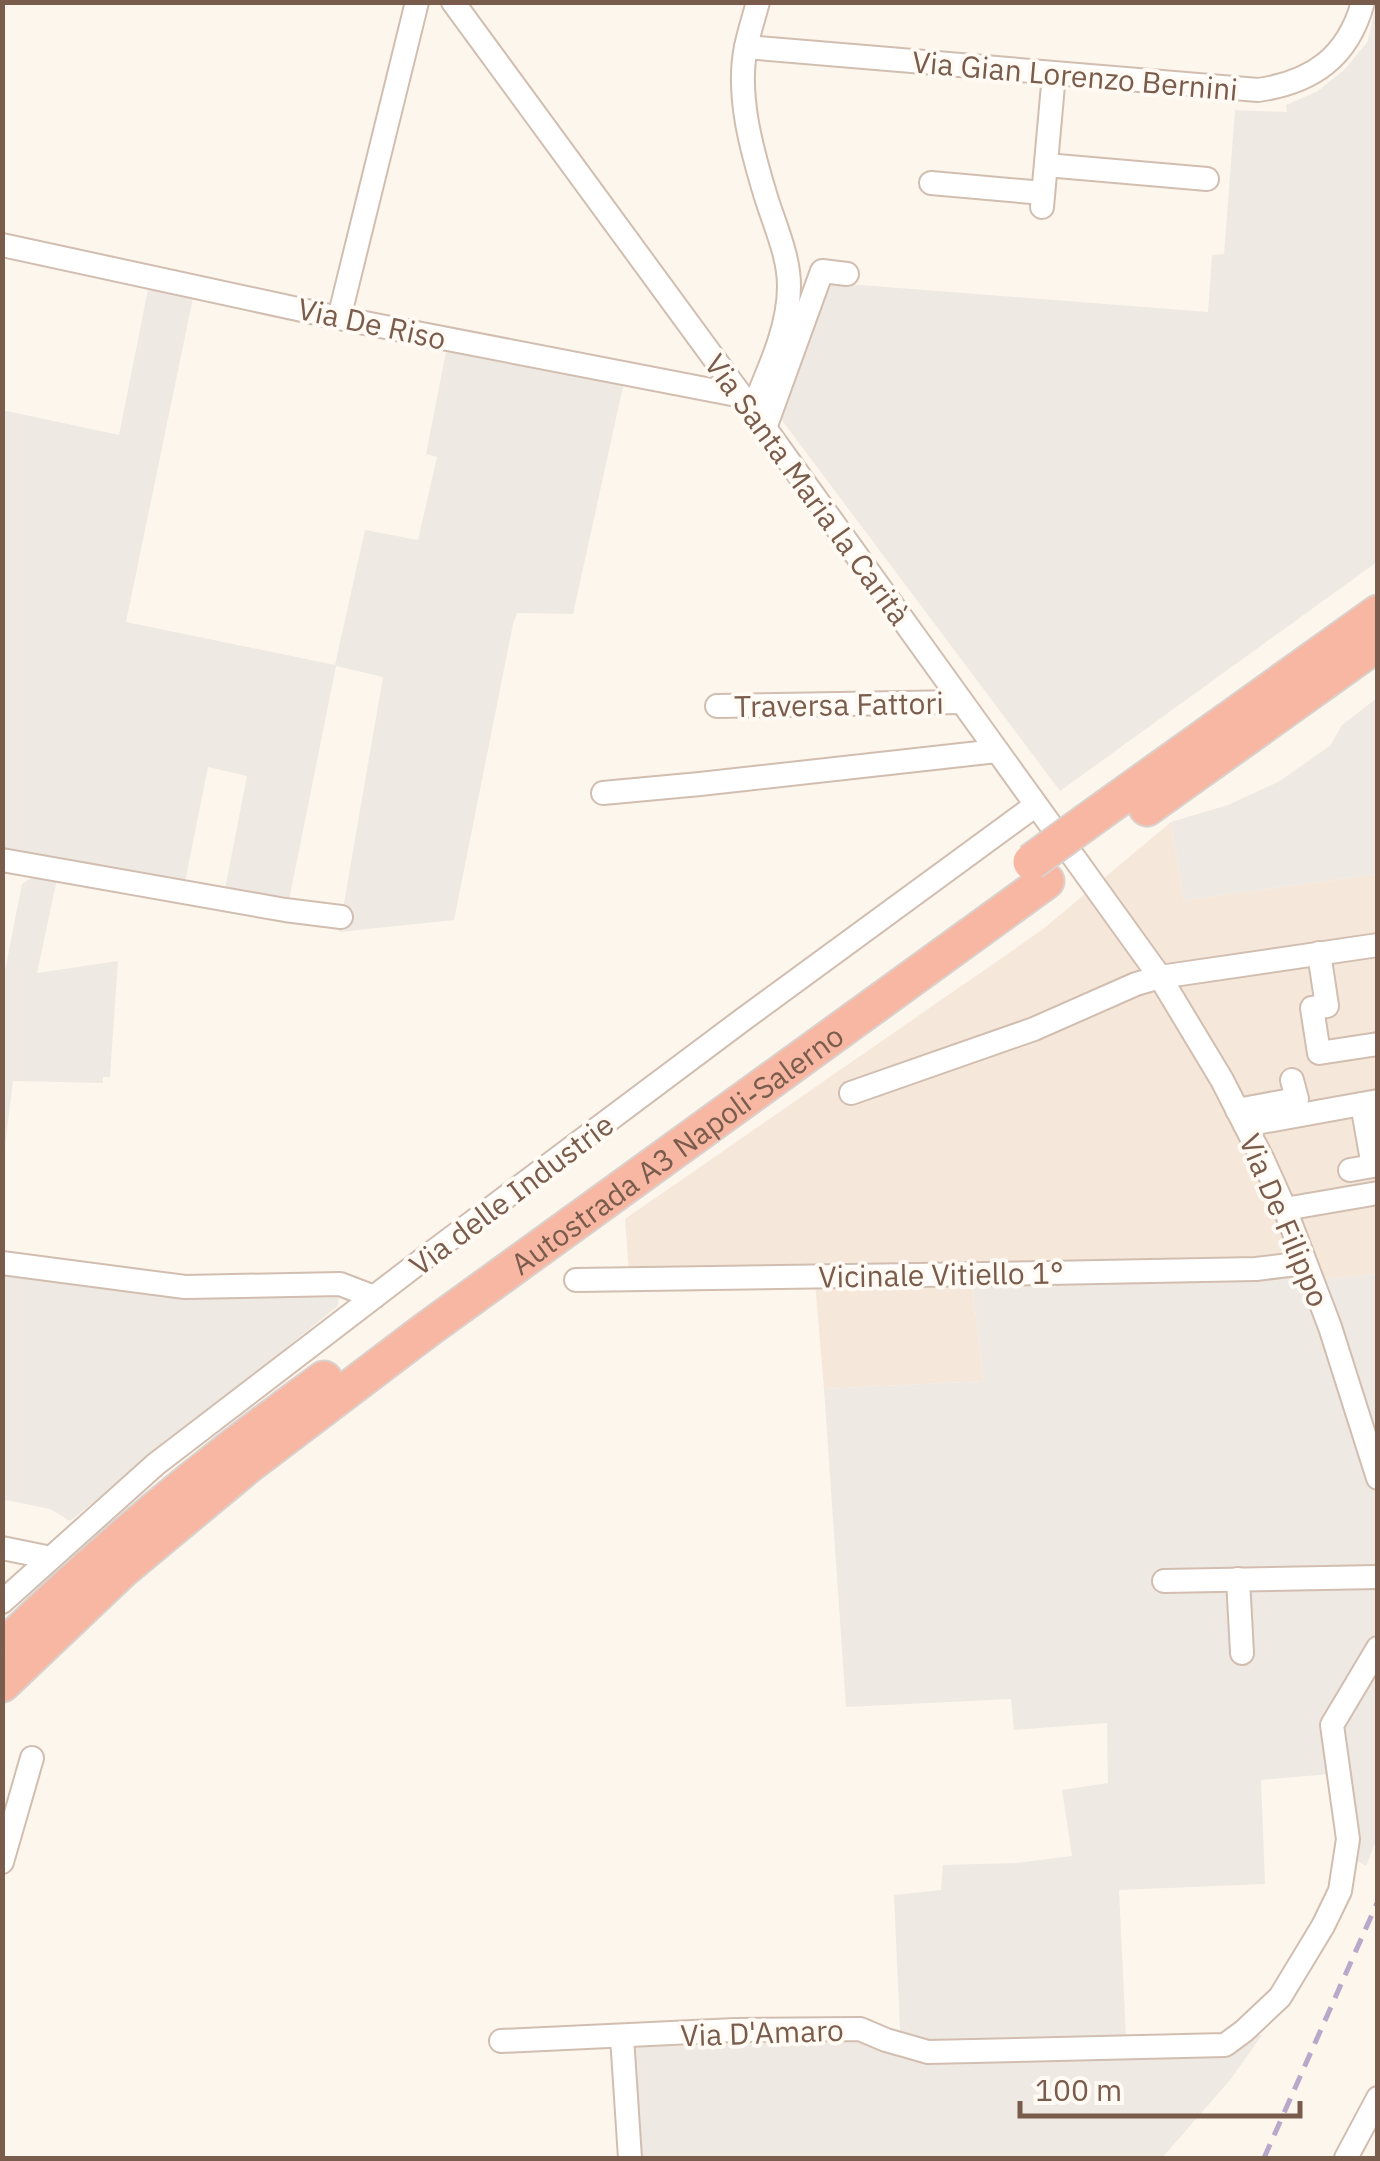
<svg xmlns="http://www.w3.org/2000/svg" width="1380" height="2161" font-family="'IBM Plex Sans',sans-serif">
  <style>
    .residential { fill: #f5e8da }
    .industrial { fill: #efe9e4 }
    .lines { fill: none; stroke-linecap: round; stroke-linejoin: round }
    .minor-casing { stroke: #d1beb0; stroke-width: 26 }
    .highway-casing { stroke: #dad1cd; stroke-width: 39 }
    .minor { stroke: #fff; stroke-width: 22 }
    .highway { stroke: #f7b7a3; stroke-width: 35 }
    .rail { stroke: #b9a8c9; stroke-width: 5; stroke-dasharray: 15 10; stroke-linecap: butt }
    .highway-bridge-casing { stroke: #dad1cd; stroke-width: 39; stroke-linecap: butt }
    .highway-bridge { stroke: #f7b7a3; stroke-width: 35 }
    .labels { text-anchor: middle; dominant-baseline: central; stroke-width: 8; stroke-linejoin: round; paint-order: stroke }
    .street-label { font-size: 30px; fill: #7a5c4d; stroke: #fffaf3 }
  </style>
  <rect width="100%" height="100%" fill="#fdf6ec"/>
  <path class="residential" d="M1171,822L1184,900L1377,874V1274L1325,1279L1287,1272L972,1285L984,1381L824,1389L815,1282L630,1286L625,1219L1042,930Z"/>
  <g class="industrial">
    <path d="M1376,3L1377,562L1060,791L778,415L822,282L1208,312L1212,255L1224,254L1235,110L1287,112L1286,105L1318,91L1345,69L1368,41Z"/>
    <path d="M149,284L194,293L126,622L335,665L365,530L418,540L437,457L426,454L447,347L624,382L573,614L517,613L513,624L454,920L339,932L383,677L336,666L288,905L224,894L247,776L208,767L184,887L3,851L2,410L119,435Z"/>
    <path d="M1377,698V874L1184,900L1171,822L1228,805L1278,782L1330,746L1342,725Z"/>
    <path d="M36,875L57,879L37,973L118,961L111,1061L110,1077H103V1083L13,1081L3,1162V981L22,884Z"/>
    <path d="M3,1267L340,1288L338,1306L70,1521L50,1509L6,1500L3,1513Z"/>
    <path d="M1287,1272L1325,1279L1377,1274V1839L1366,1866L1338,1849L1330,1774L1261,1780L1265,1884L1119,1890L1126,2037L1262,2035L1230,2080L1162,2158H637L630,2047L741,2044L740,2036L868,2038L901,2050L894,1895L941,1890L943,1865L1016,1863L1072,1856L1062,1790L1108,1783L1107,1723L1014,1730L1011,1699L846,1707L824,1389L984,1381L972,1284Z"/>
  </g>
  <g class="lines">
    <g class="minor-casing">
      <g id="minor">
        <path d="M453,2L765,428L1160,977L1222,1080L1263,1160L1285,1209L1330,1327L1378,1478"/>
        <path d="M746,47L1258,90C1313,82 1348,57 1363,2"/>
        <path d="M1046,165L1207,179"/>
        <path d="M931,183L1043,193"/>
        <path d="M1042,207L1054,74"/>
        <path d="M2,245L339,318L742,396"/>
        <path d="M339,318L417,2"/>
        <path d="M752,410C768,371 789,329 789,286C789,256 775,226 766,197C752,151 736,95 746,47C749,32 754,17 758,2"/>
        <path d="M765,428L822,271L847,274"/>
        <path d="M717,706L962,702"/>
        <path d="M603,793L700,784L997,751"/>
        <path d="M2,860L285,910L341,917"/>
        <path d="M1319,953L1327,1006L1312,1008L1319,1053L1378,1044"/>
        <path d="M851,1093L1034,1029L1136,984L1160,977L1378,945"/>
        <path d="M1237,1110L1297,1099L1292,1080"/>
        <path d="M1245,1125L1378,1101"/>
        <path d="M1350,1170L1373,1166L1362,1104"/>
        <path d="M1285,1209L1378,1193"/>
        <path d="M2,1263L185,1287L340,1284L374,1297"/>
        <path d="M576,1280L1047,1273L1256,1269L1305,1263"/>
        <path d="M2,1548L51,1558"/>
        <path d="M1238,1579L1242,1653"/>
        <path d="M1164,1581L1378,1577"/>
        <path d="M2,1602L156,1464L434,1251L741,1021L1036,805"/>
        <path d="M2,1862L32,1758"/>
        <path d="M622,2037L630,2158"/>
        <path d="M501,2041L735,2030L860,2029L886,2040L928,2052L1225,2045L1244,2031L1280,1997L1323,1926L1340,1891L1348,1839L1332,1725L1378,1648"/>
        <path d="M1346,2158L1378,2098"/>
      </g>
    </g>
    <g class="highway-casing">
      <g id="highway">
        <path d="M1147,808L1378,643"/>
        <path d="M1089,820L1378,613"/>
        <path d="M2,1649C102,1550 210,1461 324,1379"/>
        <path id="s1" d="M2,1684L122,1570L247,1466L425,1331L1046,881"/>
      </g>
    </g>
    <use href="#minor" class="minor"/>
    <use href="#highway" class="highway"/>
    <path class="rail" d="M1264,2158L1378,1901"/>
    <g class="highway-bridge-casing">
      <path id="highway-bridge" d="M1031,862L1089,820"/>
    </g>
    <use href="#highway-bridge" class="highway-bridge"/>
  </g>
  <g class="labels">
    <g class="street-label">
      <text transform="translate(1075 75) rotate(5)">Via Gian Lorenzo Bernini</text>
      <text transform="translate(372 323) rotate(12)">Via De Riso</text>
      <text transform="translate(808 489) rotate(54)">Via Santa Maria la Carità</text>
      <text transform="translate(839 704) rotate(-1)">Traversa Fattori</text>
      <text stroke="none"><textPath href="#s1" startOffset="862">Autostrada A3 Napoli-Salerno</textPath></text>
      <text transform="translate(511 1194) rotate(-37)">Via delle Industrie</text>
      <text transform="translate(1285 1220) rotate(67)">Via De Filippo</text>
      <text transform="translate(941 1274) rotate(-1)">Vicinale Vitiello 1°</text>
      <text transform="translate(762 2032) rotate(-2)">Via D'Amaro</text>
    </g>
  </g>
  <rect width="1380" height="2161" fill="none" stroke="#7a5c4d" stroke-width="10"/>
  <path d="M1020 2101v15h280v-15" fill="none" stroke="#7a5c4d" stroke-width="5"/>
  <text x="1035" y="2101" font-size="30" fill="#7a5c4d" stroke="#fffaf3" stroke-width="8" paint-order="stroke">100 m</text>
</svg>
